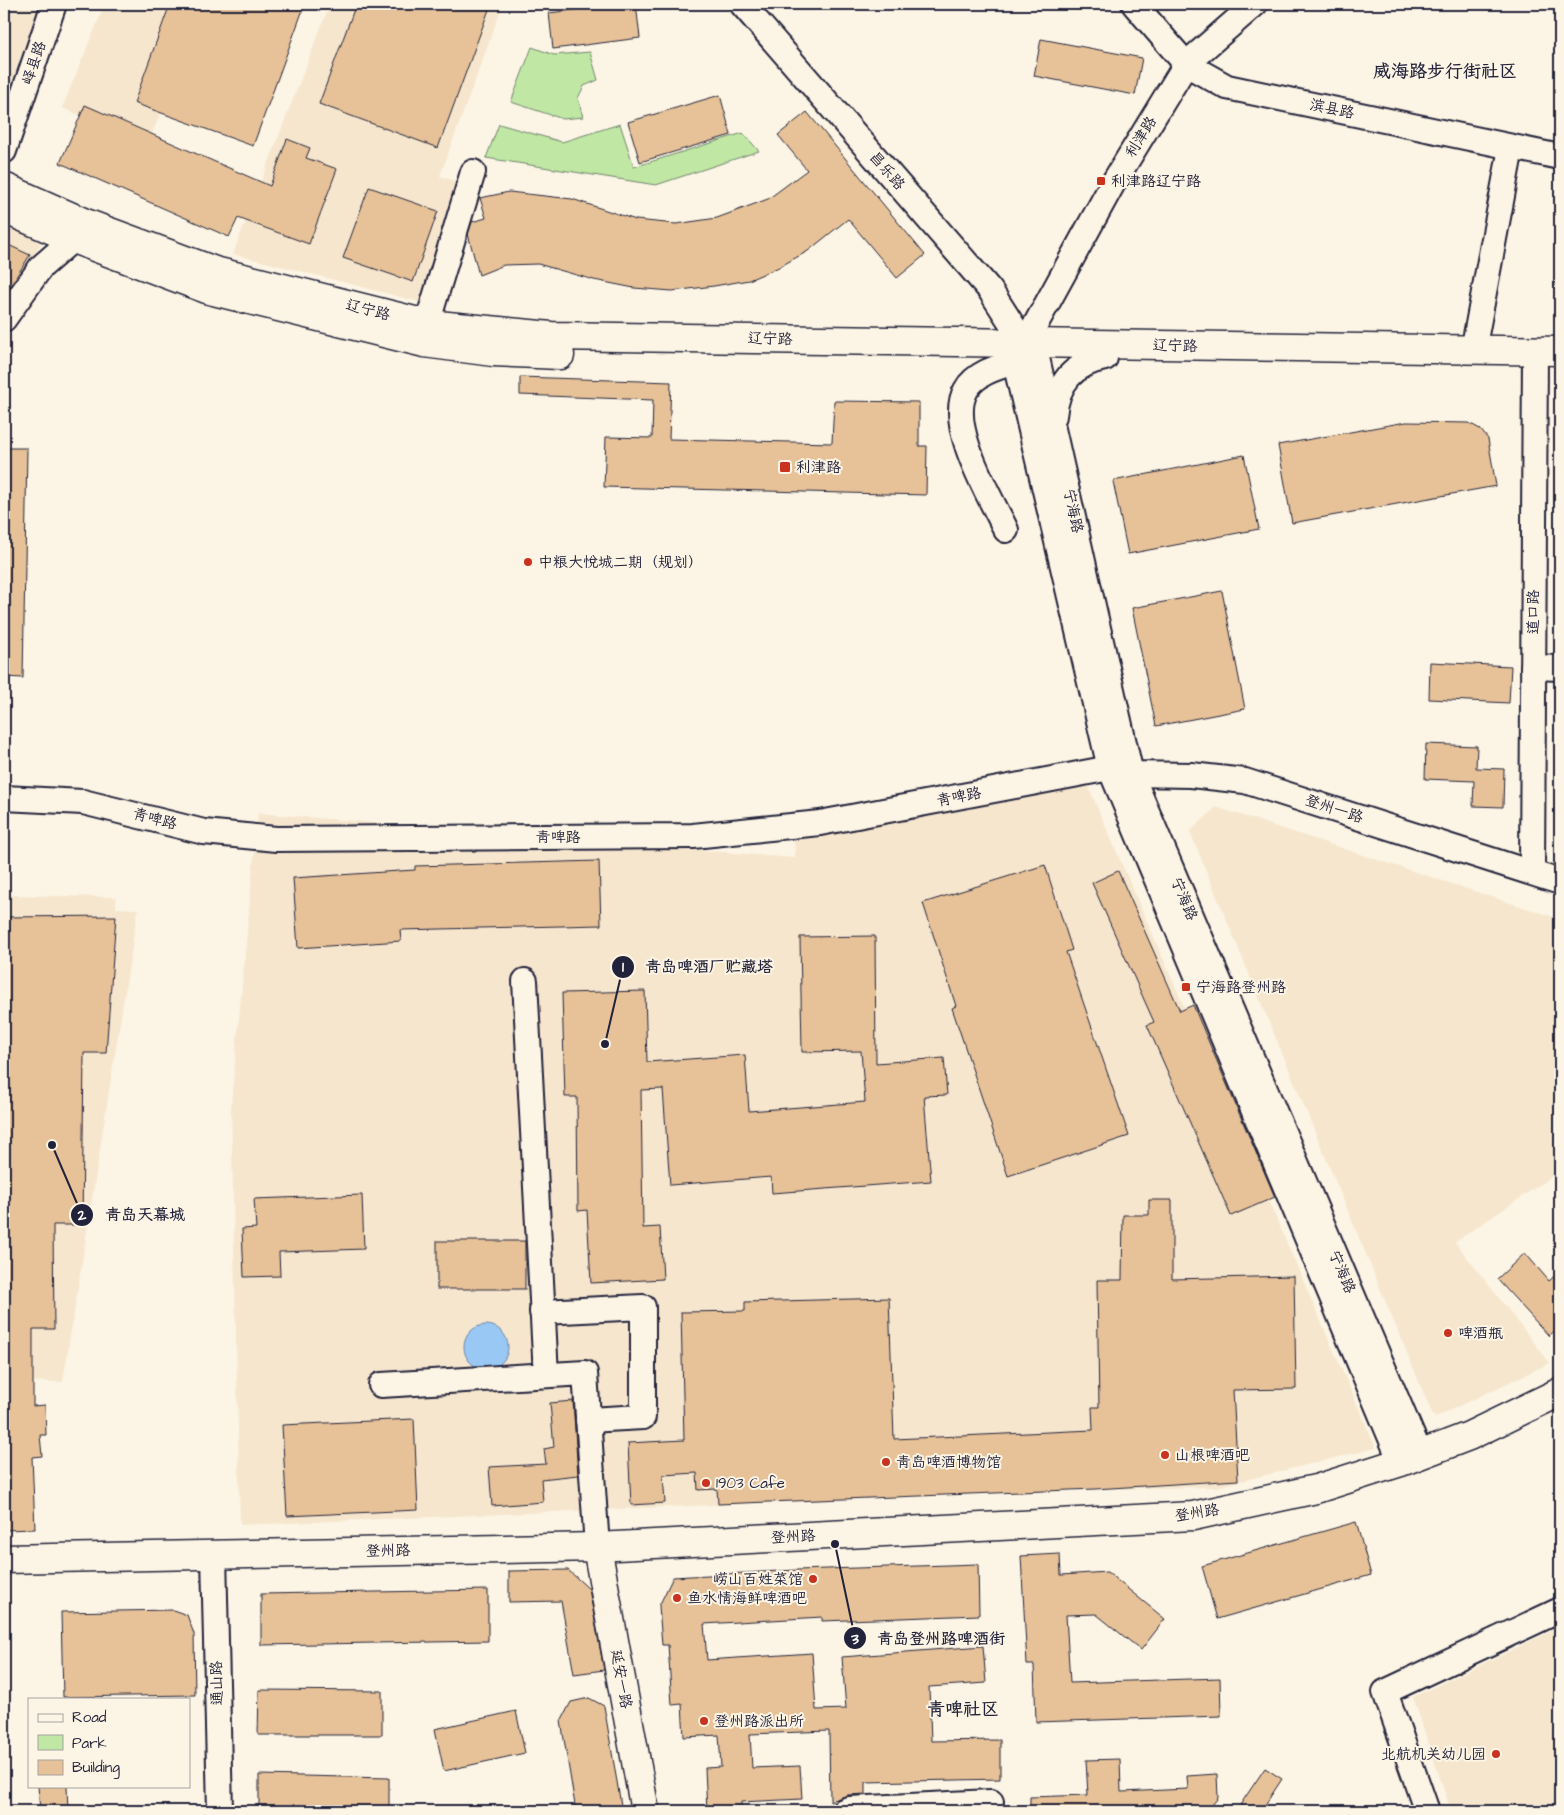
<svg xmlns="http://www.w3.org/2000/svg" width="1564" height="1815" font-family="'Architects Daughter','LXGW WenKai TC',sans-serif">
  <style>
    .built { fill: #f6e6ce }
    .green { fill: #c0e7a3; stroke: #71846f }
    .water { fill: #9ac8f5; stroke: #6a86ab }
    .building { fill: #e7c298; stroke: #22223b }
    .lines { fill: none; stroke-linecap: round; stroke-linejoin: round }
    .minor-casing { stroke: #22223b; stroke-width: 28 }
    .major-casing { stroke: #22223b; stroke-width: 31 }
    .minor { stroke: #fcf5e5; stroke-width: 24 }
    .major { stroke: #fcf5e5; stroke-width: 28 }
    .poi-dot { fill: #c8321e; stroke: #fcf5e5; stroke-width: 2 }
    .labels { text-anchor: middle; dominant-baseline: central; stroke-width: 4; stroke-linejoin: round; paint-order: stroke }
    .street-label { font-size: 15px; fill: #22223b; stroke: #fcf5e5 }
    .poi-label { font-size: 15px; fill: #22223b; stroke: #fcf5e5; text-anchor: start }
    .quarter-label { font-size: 18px; font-weight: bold; fill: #22223b; stroke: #fcf5e5 }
    .leader { fill: none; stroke: #22223b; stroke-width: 2 }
    .callout-dot { fill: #22223b; stroke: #fcf5e5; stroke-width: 2 }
    .mark-label { font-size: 15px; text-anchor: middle; font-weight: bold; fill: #fff }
    .callout-label { font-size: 16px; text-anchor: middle; font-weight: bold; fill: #22223b; stroke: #fcf5e5; stroke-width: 4; stroke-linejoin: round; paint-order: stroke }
  </style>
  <rect width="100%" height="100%" fill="#fcf5e5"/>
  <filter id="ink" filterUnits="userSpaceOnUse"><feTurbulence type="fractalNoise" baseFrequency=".02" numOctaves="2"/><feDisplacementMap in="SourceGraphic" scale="10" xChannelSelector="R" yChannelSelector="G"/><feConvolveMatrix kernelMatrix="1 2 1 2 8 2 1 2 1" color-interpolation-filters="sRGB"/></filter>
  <g filter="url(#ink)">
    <g class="built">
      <path d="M4,4H41L4,105Z"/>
      <path d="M105,4H206L148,143L62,108Z"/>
      <path d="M330,4H503L440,176L466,185L424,303L233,254Z"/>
      <path d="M4,225L41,242L4,323Z"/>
      <path d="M1085,779L1376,1448L1216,1487L1095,1489L240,1525L231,1105L258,813L795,858L793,818Z"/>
      <path d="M1216,807L1560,919V1171L1455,1242L1550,1363L1434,1418L1190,832Z"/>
      <path d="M4,883H7V895L116,897V908L138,909L63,1382L4,1381Z"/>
      <path d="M1560,1627V1811H1451L1413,1697Z"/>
    </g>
    <g class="green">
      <path d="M532,47L554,55L590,52L598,80L584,86L578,98L583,117L563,119L511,102Z"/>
      <path d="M499,124L562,142L620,124L634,167L743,133L759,151L656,185L486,158Z"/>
    </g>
    <circle class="water" cx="486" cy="1347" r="22"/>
    <g class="building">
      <path d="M170,4H305L253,146L134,103Z"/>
      <path d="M356,4H491L438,148L319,104Z"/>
      <path d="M623,4H636L640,38L553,49L549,13Z"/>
      <path d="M1041,39L1142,58L1135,95L1034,76Z"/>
      <path d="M720,95L731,135L640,162L628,122Z"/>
      <path d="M85,105L270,186L287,139L310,148L306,158L337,169L309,244L238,218L229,237L60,163Z"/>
      <path d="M807,112L925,255L897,278L848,219L808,251L779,267L749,280L714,286L672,291L634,288L594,280L538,264L504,265L479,275L468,234L472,222L486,218L480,198L509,192L572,199L636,220L676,224L717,218L768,199L807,170L778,135Z"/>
      <path d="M369,187L438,211L413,282L343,258Z"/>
      <path d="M4,243L30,255L4,296Z"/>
      <path d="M520,377L671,382L669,439L832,443L834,401L919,402V446H927L926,495L604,487L606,437L652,438L653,400L520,395Z"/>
      <path d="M1406,422L1469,423L1480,429L1488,439L1496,486L1292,523L1278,445Z"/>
      <path d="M4,448H27L23,678L4,677Z"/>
      <path d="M1244,455L1259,529L1128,554L1113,481Z"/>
      <path d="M1222,591L1245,709L1156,726L1132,608Z"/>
      <path d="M1430,662L1511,666L1509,703L1429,699Z"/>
      <path d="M1426,744L1477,746L1476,768L1504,769L1503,807L1473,806L1474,781L1425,779Z"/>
      <path d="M599,861L601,925L400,930L401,941L298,948L293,878L415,870V866Z"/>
      <path d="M1045,865L1072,950L1066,952L1129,1136L1008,1176L952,1008L956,1006L923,903Z"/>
      <path d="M1118,871L1180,1011L1193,1005L1275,1197L1231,1216L1147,1025L1154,1022L1092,883Z"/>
      <path d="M116,916L106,1053H84L82,1225H53L54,1329H33V1406L45,1405L46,1435H40L42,1456L32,1457L35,1529L4,1530V1499H9L4,1415H8L4,1381V917Z"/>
      <path d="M875,936L876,1063L944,1058L947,1095L924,1096L931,1181L772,1193L771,1177L670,1185L663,1089L641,1090L643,1228L660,1227L663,1279L591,1283L587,1210L578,1211L577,1097H565L562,993L645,991L647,1062L745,1055L749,1111L865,1102L861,1051L802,1052L800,937Z"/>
      <path d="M362,1195L364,1249L279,1252L280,1276L244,1277L242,1229L256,1228L254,1199Z"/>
      <path d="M1149,1200H1172V1279L1294,1276L1296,1389L1233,1390L1238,1480L1095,1489L718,1504L717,1489L698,1490L697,1473L663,1475L665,1503L631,1505L628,1443L684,1440L681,1312L745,1311V1302L889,1298L894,1439L1093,1430L1092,1407H1099L1097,1280H1122L1123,1215H1149Z"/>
      <rect x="437" y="1241" width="88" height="48"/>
      <path d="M1525,1253L1549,1281L1560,1271V1326L1549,1336L1497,1279Z"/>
      <path d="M573,1401L578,1475L541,1479L543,1502L492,1506L489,1467L546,1464L544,1449L554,1447L550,1403Z"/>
      <path d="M414,1419L418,1510L287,1516L282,1425Z"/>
      <path d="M1356,1522L1371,1575L1217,1619L1202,1566Z"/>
      <path d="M1060,1554L1061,1575L1107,1572L1165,1619L1141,1650L1096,1614L1066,1615L1070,1683L1220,1678L1221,1716L1036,1722L1034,1665H1027L1021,1556Z"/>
      <path d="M978,1564L979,1615L822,1621V1617L704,1624L707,1660L812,1653L816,1710L846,1709L842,1657L983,1646L986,1683L929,1687L931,1741L1000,1740V1779L866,1782V1794L848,1795L830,1801L829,1731L750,1734L752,1768L800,1766L802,1799L741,1802V1811H707L705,1768L721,1767L719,1735L684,1737L682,1704L672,1705L668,1645H662L659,1606L673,1577L797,1570Z"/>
      <path d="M568,1570L589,1589L604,1670L574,1674L561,1601L509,1602V1571Z"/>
      <path d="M488,1590V1641L261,1645V1594Z"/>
      <path d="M173,1610L187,1615L194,1634L195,1695L63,1697L61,1612Z"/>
      <path d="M259,1690L382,1691V1735H258Z"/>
      <path d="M589,1698L604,1706L622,1811H576L561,1721L571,1702Z"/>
      <path d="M516,1711L525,1753L444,1771L435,1729Z"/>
      <path d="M1120,1759L1121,1792L1188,1789L1187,1776L1217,1774L1218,1798L1207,1811H1030V1797L1088,1795L1086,1760Z"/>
      <path d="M1265,1768L1282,1779L1261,1811H1250L1240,1805Z"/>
      <path d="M259,1775L389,1778V1811H259Z"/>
      <path d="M38,1786H67L68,1811H40Z"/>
    </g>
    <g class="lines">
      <g class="minor-casing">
        <g id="minor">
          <path d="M742,4L990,290L1024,343L1037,358L1131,774L1420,1454"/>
          <path d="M1134,4L1186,64L1227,87L1560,157"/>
          <path d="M1255,4L1186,64L1112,185L1015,362L1110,768L1401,1462"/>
          <path d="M4,151L54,4"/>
          <path d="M4,319L41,267L73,239L81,224"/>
          <path d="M427,324L473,172"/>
          <path d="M1473,351L1511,148"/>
          <path d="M1054,416C1057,383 1073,364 1105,358"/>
          <path d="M1006,530C990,496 946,425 966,390C975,373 998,367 1015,362"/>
          <path d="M1533,667L1560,668"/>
          <path d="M4,798L83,802L204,832L276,839L693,836L820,823L1110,768L1131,774L1191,775L1245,781L1560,882"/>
          <path d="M1532,872L1535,352"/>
          <path d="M525,981L546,1375"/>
          <path d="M542,1312L643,1307V1417L588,1420"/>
          <path d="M381,1385L585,1373L597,1547"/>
          <path d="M214,1555L220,1811"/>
          <path d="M844,1811L849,1809L991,1802"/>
          <path d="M1427,1811L1385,1692L1560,1610"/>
        </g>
      </g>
      <g class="major-casing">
        <g id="major">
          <path d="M4,187L83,222L215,271L427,324L551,336L1560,351"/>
          <path d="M4,209L73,239L209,290L424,343L493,352L560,355"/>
          <path d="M597,1547L645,1811"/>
          <path d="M4,1559L597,1547L1193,1516L1316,1489L1401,1462L1469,1436L1560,1392"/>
        </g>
      </g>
      <use href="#minor" class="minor"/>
      <use href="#major" class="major"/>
    </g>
  </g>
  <g class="poi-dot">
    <rect x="1096" y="176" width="10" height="10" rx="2.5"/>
    <rect x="779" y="461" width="12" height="12" rx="2.5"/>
    <circle cx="528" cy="562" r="5"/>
    <rect x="1181" y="982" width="10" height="10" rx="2.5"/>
    <circle cx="1448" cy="1333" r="5"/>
    <circle cx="1165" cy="1455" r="5"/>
    <circle cx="886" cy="1462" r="5"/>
    <circle cx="706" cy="1483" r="5"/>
    <circle cx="813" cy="1579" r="5"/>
    <circle cx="677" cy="1598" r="5"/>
    <circle cx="704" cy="1721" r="5"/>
    <circle cx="1496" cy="1754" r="5"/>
  </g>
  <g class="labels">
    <g class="street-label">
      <text transform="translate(34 63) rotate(-71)">峄县路</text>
      <text transform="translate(1332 109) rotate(12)">滨县路</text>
      <text transform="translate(1141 137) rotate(-58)">利津路</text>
      <text transform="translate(887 171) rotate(49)">昌乐路</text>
      <text transform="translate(368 310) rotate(14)">辽宁路</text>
      <text transform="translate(770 339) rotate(1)">辽宁路</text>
      <text transform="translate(1175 346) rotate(1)">辽宁路</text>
      <text transform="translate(1073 511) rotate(78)">宁海路</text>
      <text transform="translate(1533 612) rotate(-90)">道口路</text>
      <text transform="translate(959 797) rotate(-11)">青啤路</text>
      <text transform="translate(1334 809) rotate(18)">登州一路</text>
      <text transform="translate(155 819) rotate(15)">青啤路</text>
      <text x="558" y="837">青啤路</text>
      <text transform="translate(1184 899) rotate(67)">宁海路</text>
      <text transform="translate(1342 1272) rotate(67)">宁海路</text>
      <text transform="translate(1197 1513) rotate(-9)">登州路</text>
      <text transform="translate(793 1537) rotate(-3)">登州路</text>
      <text transform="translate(388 1551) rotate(-1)">登州路</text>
      <text transform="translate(621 1679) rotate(80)">延安一路</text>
      <text transform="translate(217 1683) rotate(-91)">通山路</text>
    </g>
    <g class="poi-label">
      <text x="1111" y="181">利津路辽宁路</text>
      <text x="796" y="467">利津路</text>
      <text x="538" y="562">中粮大悦城二期（规划）</text>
      <text x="1196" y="987">宁海路登州路</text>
      <text x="1458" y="1333">啤酒瓶</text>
      <text x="1175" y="1455">山根啤酒吧</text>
      <text x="896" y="1462">青岛啤酒博物馆</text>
      <text x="716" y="1483">1903 Cafe</text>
      <text x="803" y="1579" text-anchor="end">崂山百姓菜馆</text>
      <text x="687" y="1598">鱼水情海鲜啤酒吧</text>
      <text x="714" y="1721">登州路派出所</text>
      <text x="1486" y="1754" text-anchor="end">北航机关幼儿园</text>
    </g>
    <g class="quarter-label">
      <text x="1445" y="71">威海路步行街社区</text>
      <text x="963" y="1709">青啤社区</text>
    </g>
  </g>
  <path class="leader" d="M605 1044L623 967M52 1145L82 1215M835 1544L855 1638"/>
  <g class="callout-dot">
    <circle cx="605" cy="1044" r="5"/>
    <circle cx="52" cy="1145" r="5"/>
    <circle cx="835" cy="1544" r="5"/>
    <circle cx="623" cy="967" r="12"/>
    <circle cx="82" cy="1215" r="12"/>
    <circle cx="855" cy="1638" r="12"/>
  </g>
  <g class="mark-label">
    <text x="623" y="972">1</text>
    <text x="82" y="1220">2</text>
    <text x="855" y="1644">3</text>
  </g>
  <g class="callout-label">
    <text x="709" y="972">青岛啤酒厂贮藏塔</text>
    <text x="145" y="1220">青岛天幕城</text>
    <text x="941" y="1644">青岛登州路啤酒街</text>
  </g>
  <rect width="1564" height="1815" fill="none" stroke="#fcf5e5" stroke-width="20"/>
  <rect x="10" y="10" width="1544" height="1795" fill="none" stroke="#22223b" stroke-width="2" filter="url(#ink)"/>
  <rect x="28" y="1698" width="162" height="90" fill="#fcf5e5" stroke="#a5a1a1"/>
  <rect x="38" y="1714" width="25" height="8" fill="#fcf5e5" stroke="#a5a1a1"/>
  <text x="72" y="1722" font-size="15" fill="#22223b">Road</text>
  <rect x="38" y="1735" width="25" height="15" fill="#c0e7a3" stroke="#a5a1a1"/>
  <text x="72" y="1748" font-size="15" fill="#22223b">Park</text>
  <rect x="38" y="1760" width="25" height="15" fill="#e7c298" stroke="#a5a1a1"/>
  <text x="72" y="1772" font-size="15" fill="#22223b">Building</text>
</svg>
